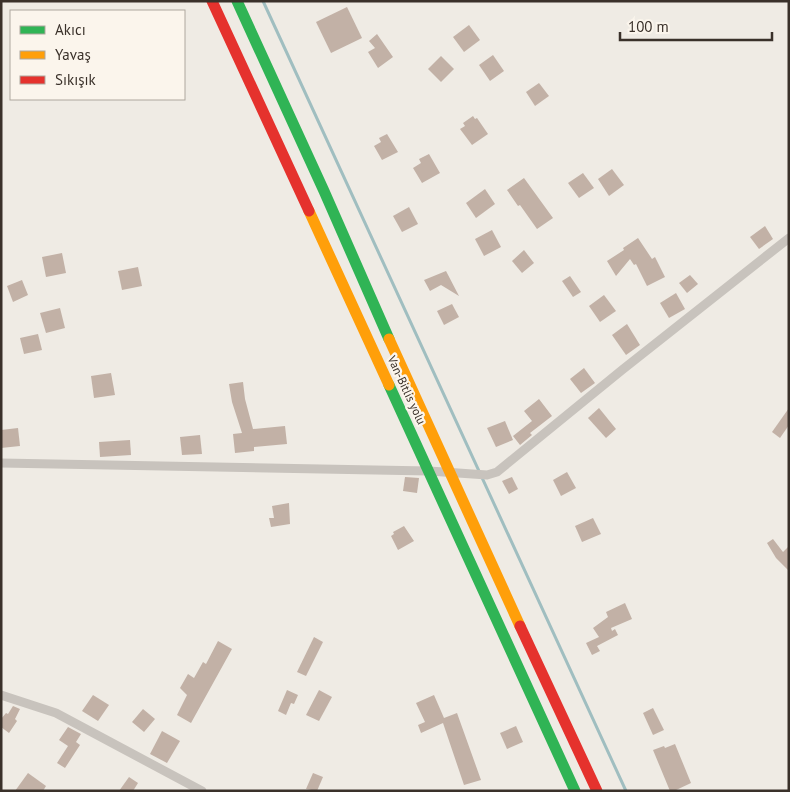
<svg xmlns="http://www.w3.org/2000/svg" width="790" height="792" font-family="'PT Sans',sans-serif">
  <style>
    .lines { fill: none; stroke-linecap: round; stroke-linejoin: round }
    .stream { stroke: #a0bec0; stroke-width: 3 }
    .building { fill: #c2b1a6 }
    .street { stroke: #c8c3bd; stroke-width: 9 }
    .fast { stroke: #30b455; stroke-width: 11 }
    .slow { stroke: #ff9f0a; stroke-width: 11 }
    .jam { stroke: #e5322d; stroke-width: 11 }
    .labels { text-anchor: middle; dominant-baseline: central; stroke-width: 4.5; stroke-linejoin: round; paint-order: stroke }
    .street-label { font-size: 12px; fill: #3a312a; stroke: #fbf5ec }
  </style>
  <rect width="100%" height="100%" fill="#efebe4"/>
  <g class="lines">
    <path class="stream" d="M263,1L626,791"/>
  </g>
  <g class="building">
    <path d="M347,7L362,38L331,53L316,22Z"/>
    <path d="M469,25L480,40L464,52L453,37Z"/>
    <path d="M377,34L393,57L378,68L368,52L375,48L369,41Z"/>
    <path d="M493,55L504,71L490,81L479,65Z"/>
    <path d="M441,56L454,69L441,82L428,69Z"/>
    <path d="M539,83L549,96L535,106L526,92Z"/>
    <path d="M473,116L475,119L477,118L488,134L472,145L460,129L465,126L463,123Z"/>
    <path d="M387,134L398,152L382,160L374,146L381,142L379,138Z"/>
    <path d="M429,154L440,173L422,183L413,168L421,163L419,159Z"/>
    <path d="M612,169L624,185L609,196L598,179Z"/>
    <path d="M583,173L594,188L579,198L568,183Z"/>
    <path d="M524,178L553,218L537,229L520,205L518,206L507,190Z"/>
    <path d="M485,189L495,204L476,218L466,203Z"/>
    <path d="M409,207L418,224L402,232L393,216Z"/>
    <path d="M765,226L773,239L759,249L750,237Z"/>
    <path d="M492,230L501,247L484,256L475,239Z"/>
    <path d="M638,238L652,259L655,257L665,277L647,286L636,264L634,265L630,259L616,276L607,261L624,250L623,248Z"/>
    <path d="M524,250L534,263L522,273L512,261Z"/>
    <path d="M62,253L66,273L46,277L42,257Z"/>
    <path d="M138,267L142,286L122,290L118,271Z"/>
    <path d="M446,271L459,296L441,285L430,291L424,280Z"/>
    <path d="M690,275L698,284L687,293L679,283Z"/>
    <path d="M570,276L581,292L573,297L562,281Z"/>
    <path d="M22,280L28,295L13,302L7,286Z"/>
    <path d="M676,293L685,309L669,318L660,303Z"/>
    <path d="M604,295L616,311L600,322L589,306Z"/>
    <path d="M452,304L459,317L444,325L437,311Z"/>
    <path d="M60,308L65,328L46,333L40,313Z"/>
    <path d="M627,324L640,345L626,355L612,335Z"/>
    <path d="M38,334L42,350L24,354L20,338Z"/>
    <path d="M584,368L595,383L581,393L570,379Z"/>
    <path d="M111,373L115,395L94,398L91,376Z"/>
    <path d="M243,382L245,399L253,429L285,426L287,444L254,447V451L235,453L233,434L242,433L232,402L229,384Z"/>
    <path d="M539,399L552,416L530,433L532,435L520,445L513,436L532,421L524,411Z"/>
    <path d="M599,408L616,429L606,438L588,418Z"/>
    <path d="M789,408V425L780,438L772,432Z"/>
    <path d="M505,421L513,440L496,447L487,428Z"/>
    <path d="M18,428L20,446L1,448V430Z"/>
    <path d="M200,435L202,454L182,455L180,437Z"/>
    <path d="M130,440L131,455L100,457L99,442Z"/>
    <path d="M567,472L576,488L561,496L553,480Z"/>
    <path d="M405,477L419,478L417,493L403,491Z"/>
    <path d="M512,477L518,489L509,494L502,481Z"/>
    <path d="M289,503L290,524L271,527L269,518H274L272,506Z"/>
    <path d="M593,518L601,534L582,542L575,526Z"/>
    <path d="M404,526L414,541L398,550L391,536L394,534L393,532Z"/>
    <path d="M773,539L783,552L789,546V571L776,558L767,543Z"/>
    <path d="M625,603L632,619L611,628L612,631L615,629L618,635L597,646L600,651L592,655L586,643L599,637L593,628L608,617L606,612Z"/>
    <path d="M314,637L323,642L306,676L297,672Z"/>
    <path d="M218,641L232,649L191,723L177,715L187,695L180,688L188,674L194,678L203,662L206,664Z"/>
    <path d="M287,690L298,695L294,704L291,703L286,715L278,711Z"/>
    <path d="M319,690L332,697L319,721L306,715Z"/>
    <path d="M93,695L109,705L98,721L82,711Z"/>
    <path d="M434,695L444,718L457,713L481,780L464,785L443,723L421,733L418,725L425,722L416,703Z"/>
    <path d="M13,706L20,709L15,719L17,721L9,733L1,727V719L6,713L8,714Z"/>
    <path d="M653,708L664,730L653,735L643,713Z"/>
    <path d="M143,709L155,719L144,732L132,722Z"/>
    <path d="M516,726L523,742L507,749L500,733Z"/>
    <path d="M68,727L81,734L76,742L80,745L65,768L57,763L68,746L59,740Z"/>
    <path d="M162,731L180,741L167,763L150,754Z"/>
    <path d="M675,744L691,783L674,791H670L653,750L664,746L665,748Z"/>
    <path d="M28,773L46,786L43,791H15Z"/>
    <path d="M313,773L323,777L317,791L306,789Z"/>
    <path d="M129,777L138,783L133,791H119Z"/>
  </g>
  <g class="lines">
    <g class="street">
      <path d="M1,463L429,471L487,475L497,472L622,370L789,238"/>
      <path d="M1,695L56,713L202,791"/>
    </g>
    <g class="fast">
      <path d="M237,1L324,191L389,339"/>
      <path d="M389,385L575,791"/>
    </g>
    <g class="slow">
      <path d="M309,211L389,385"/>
      <path d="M389,339L520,626"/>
    </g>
    <g class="jam">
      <path d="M212,1L309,211"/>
      <path d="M520,626L597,791"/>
    </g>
  </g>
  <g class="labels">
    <g class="street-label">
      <text transform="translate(407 390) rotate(65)">Van-Bitlis yolu</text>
    </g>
  </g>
  <rect width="790" height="792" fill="none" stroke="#3a312a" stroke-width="5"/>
  <rect x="10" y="10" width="175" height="90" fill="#fbf5ec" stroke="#aea79e"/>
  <rect x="20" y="26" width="25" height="8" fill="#30b455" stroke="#aea79e"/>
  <text x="55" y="35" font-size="15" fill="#3a312a">Akıcı</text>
  <rect x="20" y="51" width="25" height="8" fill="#ff9f0a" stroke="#aea79e"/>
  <text x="55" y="60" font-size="15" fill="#3a312a">Yavaş</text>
  <rect x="20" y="76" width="25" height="8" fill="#e5322d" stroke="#aea79e"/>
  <text x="55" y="85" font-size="15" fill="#3a312a">Sıkışık</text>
  <path d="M620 32v8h152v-8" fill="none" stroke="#3a312a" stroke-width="2.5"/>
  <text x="628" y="32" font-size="15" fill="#3a312a" stroke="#fbf5ec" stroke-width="4" paint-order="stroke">100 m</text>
</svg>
